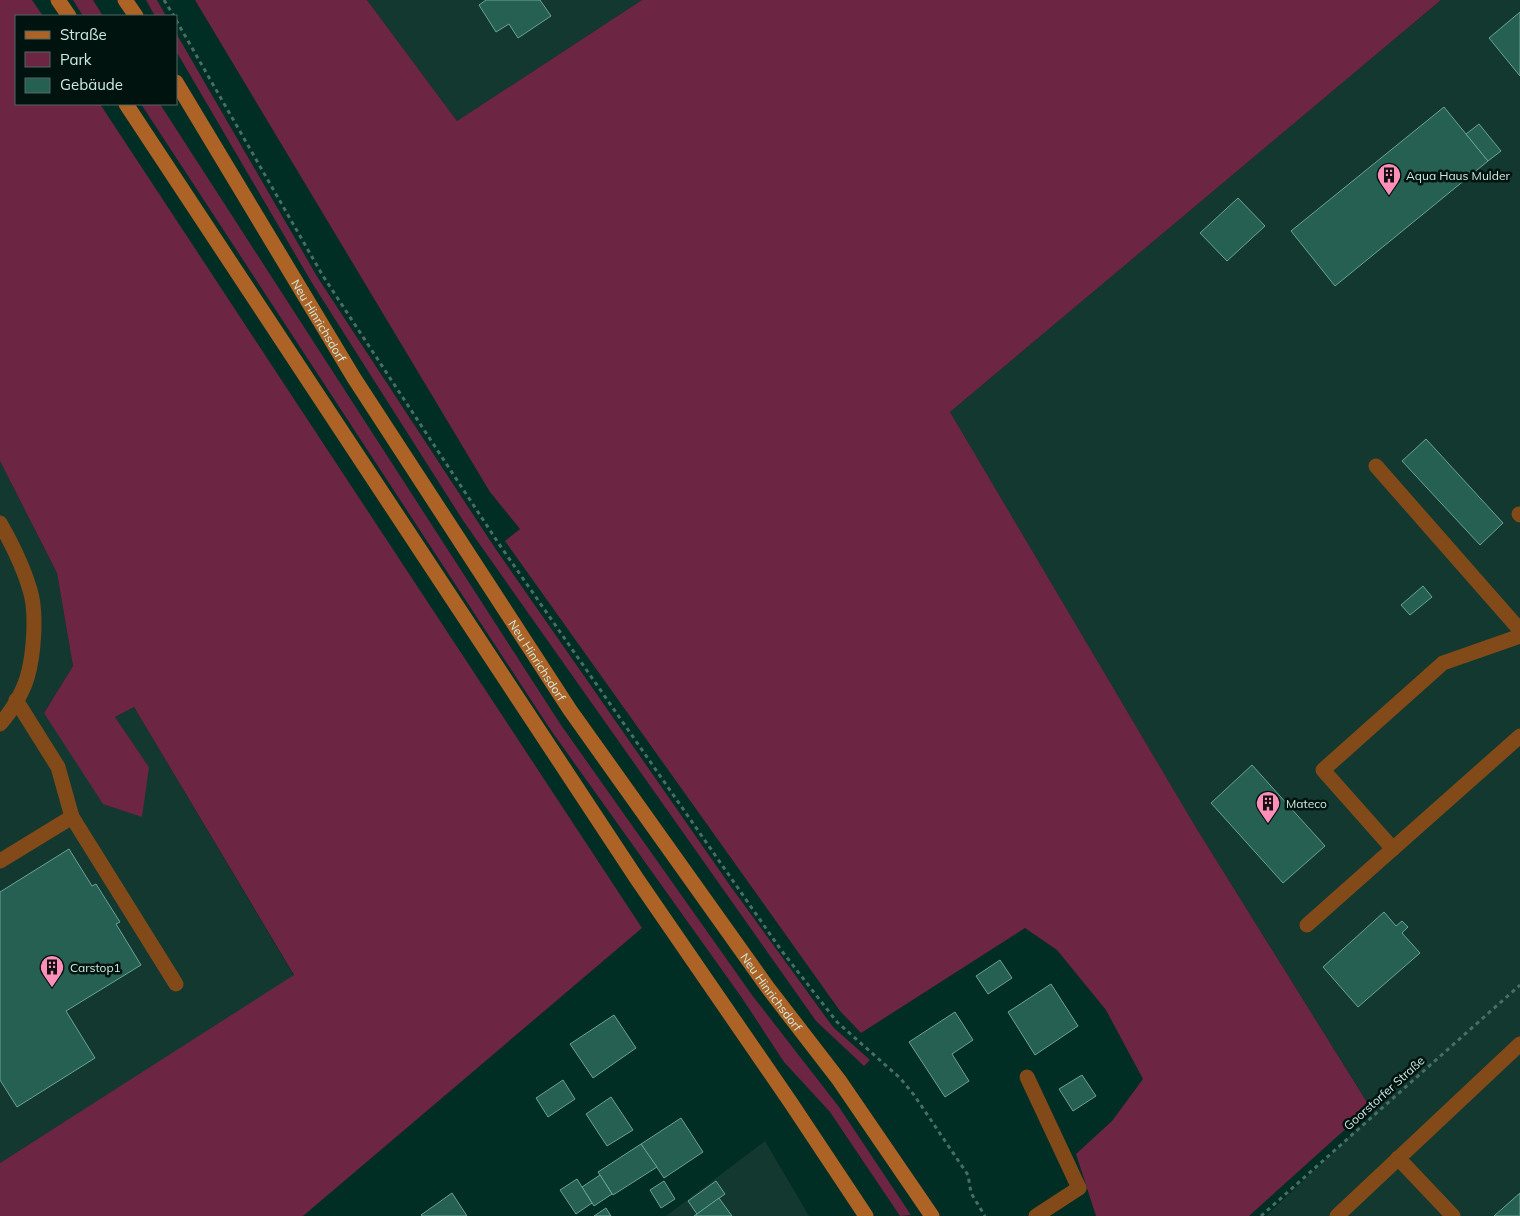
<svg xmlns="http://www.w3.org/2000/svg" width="1520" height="1216" font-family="Mulish,sans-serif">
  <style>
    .built { fill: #133830 }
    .green { fill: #6d2544 }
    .building { fill: #266053; stroke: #6aa395 }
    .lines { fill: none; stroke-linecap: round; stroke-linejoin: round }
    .path { stroke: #476f66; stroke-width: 3; stroke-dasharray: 4 4; stroke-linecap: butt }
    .lane { stroke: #834a19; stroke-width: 15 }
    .street { stroke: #834a19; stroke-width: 15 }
    .secondary { stroke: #ac6325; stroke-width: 15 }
    .labels { text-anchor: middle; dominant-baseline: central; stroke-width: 5; stroke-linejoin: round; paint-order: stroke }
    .poi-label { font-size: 12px; fill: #cdeae1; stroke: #00130e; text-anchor: start }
    .street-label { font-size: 12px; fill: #cdeae1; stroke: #00130e }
  </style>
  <rect width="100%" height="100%" fill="#002d24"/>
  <g class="built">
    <path d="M367,0H642L457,121Z"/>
    <path d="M1441,0H1520V1216H1266L1374,1113L1195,826L950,412Z"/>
    <path d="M0,461L57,573L73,666L44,713L149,767L115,717L134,707L294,976L0,1163Z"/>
    <path d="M765,1141L809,1216H666Z"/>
  </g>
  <g class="green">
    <path d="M0,0H32L43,16H16V104H100L642,928L303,1216H0V1163L294,975L134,707L115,717L149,767L142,817L103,804L44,713L73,666L57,573L0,461Z"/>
    <path d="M73,0H93L103,16H83Z"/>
    <path d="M146,0H157L166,16H155Z"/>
    <path d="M195,0H367L457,121L642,0H1441L950,412L1195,826L1370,1107L1249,1216H1096L1076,1154L1112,1121L1143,1079L1106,1010L1057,950L1025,928L861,1033L840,1011L505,541L520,529L490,492Z"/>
    <path d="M176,33L318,278L495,548L729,884L833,1027L870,1060L864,1066L816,1021L464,522L312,283L176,51Z"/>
    <path d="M141,104H160L561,725L752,995L839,1107L911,1215L900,1216L830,1112L784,1062L742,998L550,729Z"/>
  </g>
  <g class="building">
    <path d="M486,0H540L551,16L518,38L509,24L496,32L479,5Z"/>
    <path d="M1520,12V76L1489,38Z"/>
    <path d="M1444,107L1488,161L1335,286L1291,231Z"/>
    <path d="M1479,124L1501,151L1488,161L1466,134Z"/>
    <path d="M1238,198L1265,226L1227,261L1200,233Z"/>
    <path d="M1426,439L1503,523L1480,545L1402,461Z"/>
    <path d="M1423,586L1432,597L1410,615L1401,605Z"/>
    <path d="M1252,765L1325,846L1283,883L1211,803Z"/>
    <path d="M69,849L92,886L96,884L120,922L116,924L141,965L66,1011L95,1058L17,1107L0,1080V892Z"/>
    <path d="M1384,912L1396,926L1402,921L1408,927L1402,933L1420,953L1358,1007L1323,967Z"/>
    <path d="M1000,960L1012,978L988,994L976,976Z"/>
    <path d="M1051,984L1078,1026L1035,1055L1008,1012Z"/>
    <path d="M955,1012L973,1040L952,1054L969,1081L945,1097L909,1042Z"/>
    <path d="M614,1015L636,1048L593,1078L570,1044Z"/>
    <path d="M1082,1075L1096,1096L1073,1111L1059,1089Z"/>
    <path d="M563,1080L575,1099L548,1117L536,1098Z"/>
    <path d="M611,1097L633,1130L607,1146L586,1114Z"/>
    <path d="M681,1118L703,1152L664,1178L641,1144Z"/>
    <path d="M641,1144L657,1167L613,1195L598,1172Z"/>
    <path d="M600,1175L612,1194L594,1206L582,1187Z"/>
    <path d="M577,1179L592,1203L576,1214L560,1190Z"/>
    <path d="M664,1181L675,1199L661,1208L650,1190Z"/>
    <path d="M716,1181L725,1194L697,1214L688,1201Z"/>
    <path d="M452,1193L467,1216H422L421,1215Z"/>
    <path d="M1520,1193V1216H1494Z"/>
    <path d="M719,1198L732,1216H694L697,1214Z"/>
    <path d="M606,1208L611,1216H594Z"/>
  </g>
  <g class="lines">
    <g class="path">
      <path d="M164,0L174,16"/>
      <path d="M176,20L323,276L499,544L781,950L837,1022L900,1078L914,1095L968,1175L971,1193L985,1216"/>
      <path d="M1261,1216L1520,985"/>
    </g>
    <g class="lane">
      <path d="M1376,466L1520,630"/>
      <path d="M1519,514L1520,515"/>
      <path d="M72,817L176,984"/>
      <path d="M1393,849L1323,770L1443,663L1520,636"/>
      <path d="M0,861L72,817L58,767L16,700"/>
      <path d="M1307,925L1520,736"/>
      <path d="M1027,1077L1079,1188"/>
      <path d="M1398,1158L1453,1216"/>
      <path d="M1337,1216L1520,1044"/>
    </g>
    <g class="street">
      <path d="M0,523C12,544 23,566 30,590C37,612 34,655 27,678C22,694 11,712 0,724"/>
      <path d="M1036,1216L1079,1188"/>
    </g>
    <g class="secondary">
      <path d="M58,0L69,16"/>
      <path d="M125,0L136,16"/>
      <path id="s1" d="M176,82L354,378L570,710L768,988L839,1080L932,1216"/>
      <path d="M126,104L637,879L791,1103L866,1216"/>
    </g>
  </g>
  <defs>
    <g id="building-pin" transform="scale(1.25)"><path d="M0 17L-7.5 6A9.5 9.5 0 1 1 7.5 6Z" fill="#ff8eb9" stroke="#00130e"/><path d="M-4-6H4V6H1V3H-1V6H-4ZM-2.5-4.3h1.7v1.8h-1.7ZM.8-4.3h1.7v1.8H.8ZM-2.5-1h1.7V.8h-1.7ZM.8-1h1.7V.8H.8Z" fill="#111"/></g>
  </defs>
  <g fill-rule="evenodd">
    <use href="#building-pin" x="1389" y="175"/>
    <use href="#building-pin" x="1268" y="803"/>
    <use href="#building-pin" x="52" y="967"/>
  </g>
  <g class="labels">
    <g class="poi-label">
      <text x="1406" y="175">Aqua Haus Mulder</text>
      <text x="1286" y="803">Mateco</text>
      <text x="70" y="967">Carstop1</text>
    </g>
    <g class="street-label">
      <text stroke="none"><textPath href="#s1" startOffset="278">Neu Hinrichsdorf</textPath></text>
      <text stroke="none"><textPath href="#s1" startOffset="682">Neu Hinrichsdorf</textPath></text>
      <text stroke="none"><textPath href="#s1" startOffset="1088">Neu Hinrichsdorf</textPath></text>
      <text transform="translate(1384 1093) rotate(-42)">Goorstorfer Straße</text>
    </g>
  </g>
  <rect x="15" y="15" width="162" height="90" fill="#00130e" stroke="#526962"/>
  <rect x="25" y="31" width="25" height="8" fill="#ac6325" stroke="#526962"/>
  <text x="60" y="40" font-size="15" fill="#cdeae1">Straße</text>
  <rect x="25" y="52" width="25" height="15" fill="#6d2544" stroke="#526962"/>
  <text x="60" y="65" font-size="15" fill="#cdeae1">Park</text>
  <rect x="25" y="78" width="25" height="15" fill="#266053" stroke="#526962"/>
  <text x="60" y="90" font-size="15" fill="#cdeae1">Gebäude</text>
</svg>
